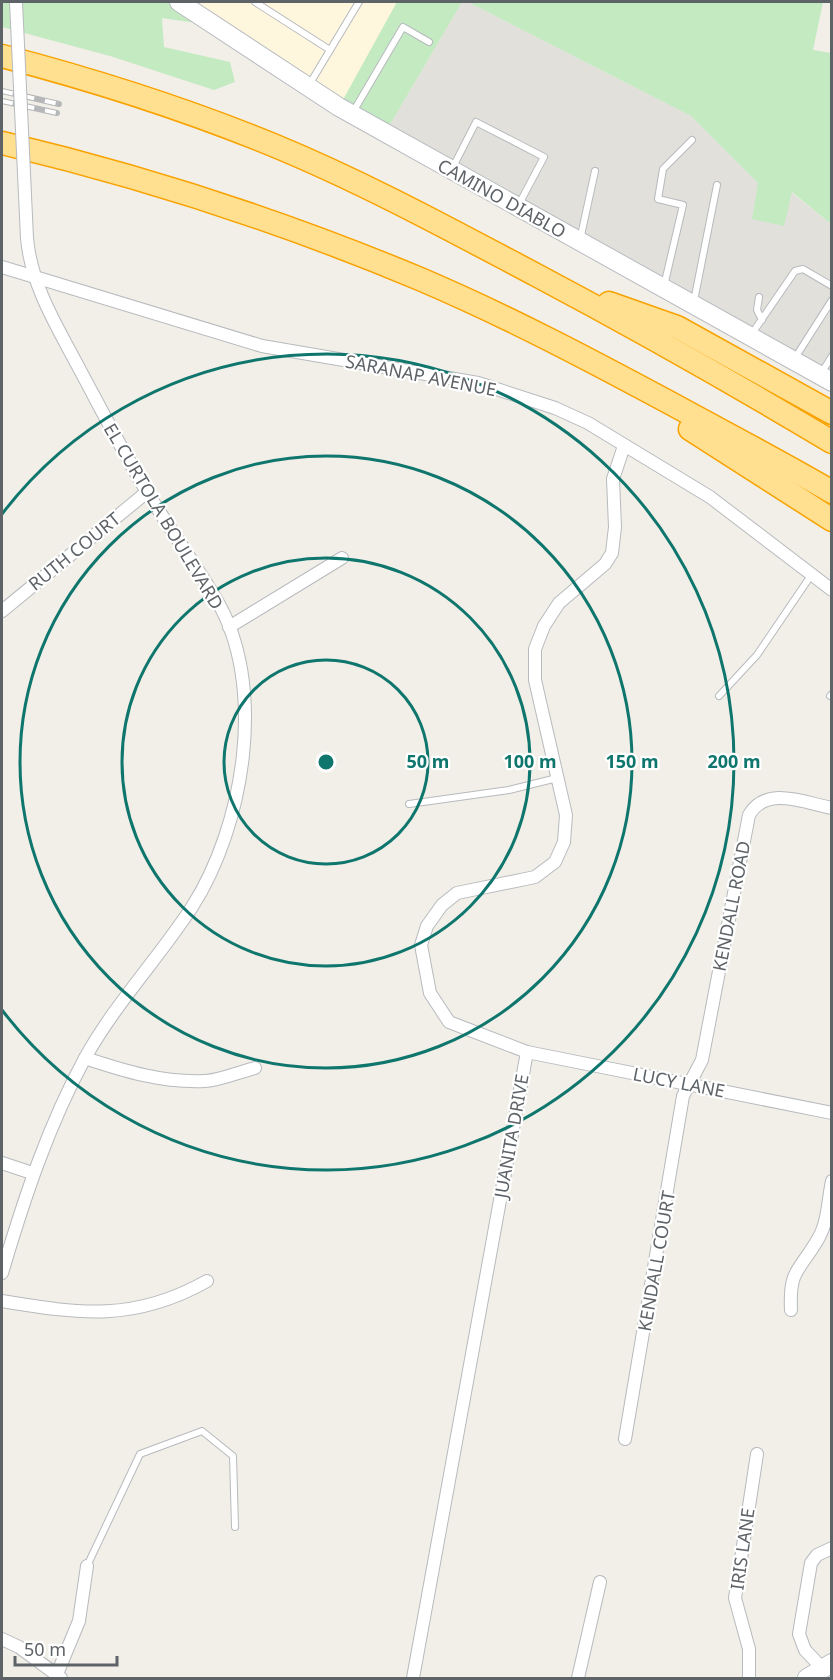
<svg xmlns="http://www.w3.org/2000/svg" width="833" height="1680" font-family="'Noto Sans',sans-serif">
  <style>
    .commercial { fill: #fff6de }
    .industrial { fill: #e2e0db }
    .green { fill: #c4eac2 }
    .lines { fill: none; stroke-linecap: round; stroke-linejoin: round }
    .lane-casing { stroke: #b7babe; stroke-width: 8 }
    .street-casing { stroke: #b7babe; stroke-width: 14 }
    .secondary-casing { stroke: #b8bcc1; stroke-width: 20 }
    .highway-casing { stroke: #f8a200; stroke-width: 25 }
    .lane { stroke: #fff; stroke-width: 6 }
    .street { stroke: #fff; stroke-width: 12 }
    .secondary { stroke: #fff; stroke-width: 18 }
    .highway { stroke: #ffdf90; stroke-width: 22 }
    .rail-casing { stroke: #b6b7b8; stroke-width: 6 }
    .rail { stroke: #fff; stroke-width: 4; stroke-dasharray: 11; stroke-linecap: butt }
    .street-bridge-casing { stroke: #b7babe; stroke-width: 14; stroke-linecap: butt }
    .street-bridge { stroke: #fff; stroke-width: 12 }
    .ring { fill: none; stroke: #0f766e; stroke-width: 3 }
    .labels { text-anchor: middle; dominant-baseline: central; stroke-width: 4.5; stroke-linejoin: round; paint-order: stroke }
    .street-label { font-size: 18px; fill: #5e6368; stroke: #fff }
    .centre { fill: #0f766e; stroke: #fff; stroke-width: 3 }
    .ring-label { font-size: 18px; text-anchor: middle; font-weight: bold; fill: #0f766e; stroke: #fff; stroke-width: 4.5; stroke-linejoin: round; paint-order: stroke }
  </style>
  <rect width="100%" height="100%" fill="#f1efe7"/>
  <path class="commercial" d="M179,2H397L339,107Z"/>
  <path class="industrial" d="M462,2H468L691,116L758,183L791,192L831,224V382L385,133Z"/>
  <g class="green">
    <path d="M2,2H179L217,26L162,18L164,47L230,62L235,82L214,90L110,56L2,27Z"/>
    <path d="M397,2H462L385,133L339,107Z"/>
    <path d="M468,2H823L813,50L831,53V224L792,192L784,226L752,219L758,183L691,116Z"/>
  </g>
  <g class="lines">
    <g class="lane-casing">
      <g id="lane">
        <path d="M255,2L330,50"/>
        <path d="M309,85L359,2"/>
        <path d="M353,112L403,27L429,42"/>
        <path d="M452,169L476,122L544,157L518,206"/>
        <path d="M580,240L595,171"/>
        <path d="M664,286L683,205L658,199L663,169L692,140"/>
        <path d="M759,297L757,310L762,320"/>
        <path d="M694,301L717,185"/>
        <path d="M751,335L795,271L803,269L832,286"/>
        <path d="M795,358L832,300"/>
        <path d="M822,372L832,356"/>
        <path d="M719,696L757,655L812,574"/>
        <path d="M830,696L832,694"/>
        <path d="M409,804L509,790L557,778"/>
        <path d="M87,1566L140,1454L202,1431L233,1456L235,1527"/>
      </g>
    </g>
    <g class="street-casing">
      <g id="street">
        <path d="M2,267L262,346L478,383L555,408L588,423L710,497L832,590"/>
        <path d="M624,446L613,479L615,527L612,553L605,564L559,603L544,626L535,649V680L566,815L564,842L555,862L535,877L457,893L442,905L427,926L421,945L430,993L449,1022L527,1052L832,1113"/>
        <path d="M2,611L147,492"/>
        <path d="M229,627L342,558"/>
        <path d="M85,1058C124,1071 163,1083 205,1081C221,1080 239,1072 255,1068"/>
        <path d="M2,1163L32,1173"/>
        <path d="M2,1273C24,1199 48,1126 85,1058C115,1004 158,959 192,907C244,826 268,685 216,599C194,562 169,528 147,492C123,452 102,411 80,370C58,328 31,286 27,238"/>
        <path d="M2,1301C80,1314 134,1322 207,1281"/>
        <path d="M791,1310C789,1269 799,1272 818,1239C828,1223 828,1199 832,1181"/>
        <path d="M625,1439L683,1096L702,1060L749,815C766,785 805,803 832,808"/>
        <path d="M2,1639L19,1647L61,1678"/>
        <path d="M823,1669L805,1650L799,1634L811,1563L817,1555L832,1548"/>
        <path d="M57,1674L79,1621L87,1566"/>
        <path d="M413,1678L527,1052"/>
        <path d="M578,1678L600,1582"/>
        <path d="M749,1678V1649L735,1598L757,1454"/>
      </g>
    </g>
    <g class="secondary-casing">
      <g id="secondary">
        <path d="M179,2L339,107L832,382"/>
        <path d="M807,1678L832,1663"/>
      </g>
    </g>
    <g class="highway-casing">
      <g id="highway">
        <path d="M2,56C94,80 185,109 273,145C365,183 451,230 538,276C638,329 735,384 832,442"/>
        <path d="M2,143C145,177 284,222 420,279C507,316 590,360 672,404C725,433 779,461 832,492"/>
        <path d="M609,303L677,327L832,413"/>
        <path d="M690,429L832,520"/>
      </g>
    </g>
    <use href="#lane" class="lane"/>
    <use href="#street" class="street"/>
    <use href="#secondary" class="secondary"/>
    <use href="#highway" class="highway"/>
    <g class="rail-casing">
      <g id="rail">
        <path d="M2,91L59,104"/>
        <path d="M2,101L57,113"/>
      </g>
    </g>
    <use href="#rail" class="rail"/>
    <g class="street-bridge-casing">
      <path id="street-bridge" d="M16,2L27,238"/>
    </g>
    <use href="#street-bridge" class="street-bridge"/>
  </g>
  <g class="ring">
    <circle cx="326" cy="762" r="102"/>
    <circle cx="326" cy="762" r="204"/>
    <circle cx="326" cy="762" r="306"/>
    <path d="M2 514A408 408 0 1 1 2 1010"/>
  </g>
  <g class="labels">
    <g class="street-label">
      <text transform="translate(502 198) rotate(29)">CAMINO DIABLO</text>
      <text transform="translate(421 375) rotate(11)">SARANAP AVENUE</text>
      <text transform="translate(164 516) rotate(59)">EL CURTOLA BOULEVARD</text>
      <text transform="translate(74 551) rotate(-39)">RUTH COURT</text>
      <text transform="translate(731 906) rotate(-79)">KENDALL ROAD</text>
      <text transform="translate(679 1082) rotate(11)">LUCY LANE</text>
      <text transform="translate(511 1136) rotate(-80)">JUANITA DRIVE</text>
      <text transform="translate(656 1261) rotate(-80)">KENDALL COURT</text>
      <text transform="translate(742 1549) rotate(-82)">IRIS LANE</text>
    </g>
  </g>
  <circle cx="326" cy="762" r="9" class="centre"/>
  <g class="ring-label">
    <text x="428" y="768">50 m</text>
    <text x="530" y="768">100 m</text>
    <text x="632" y="768">150 m</text>
    <text x="734" y="768">200 m</text>
  </g>
  <rect width="833" height="1680" fill="none" stroke="#5e6368" stroke-width="6"/>
  <path d="M15 1656v9h102v-9" fill="none" stroke="#5e6368" stroke-width="3"/>
  <text x="24" y="1656" font-size="18" fill="#5e6368" stroke="#ffffff" stroke-width="4.5" paint-order="stroke">50 m</text>
</svg>
